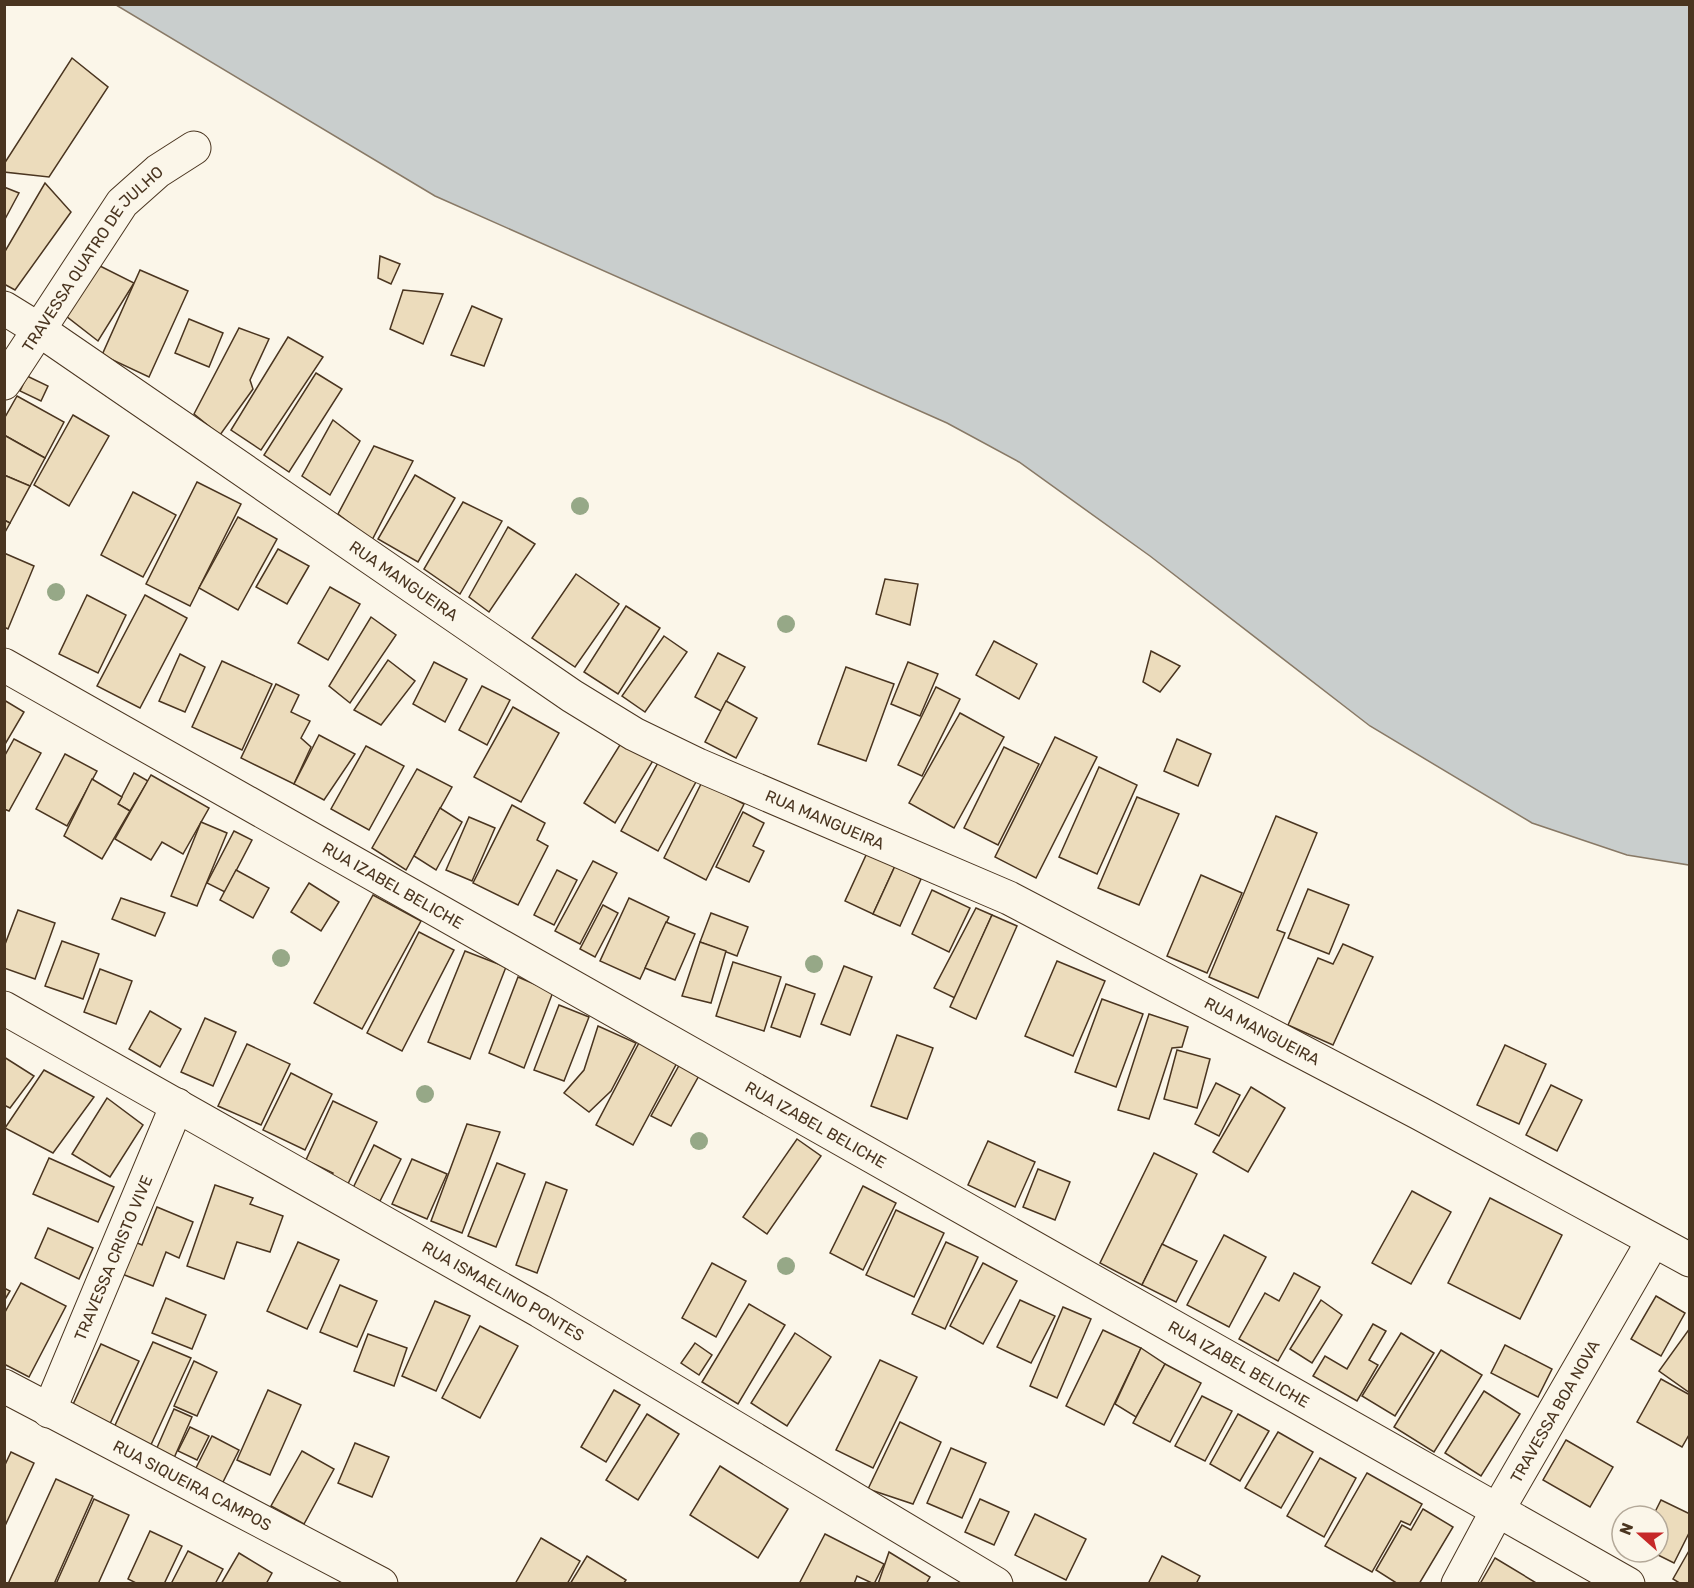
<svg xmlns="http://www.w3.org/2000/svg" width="1694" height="1588" font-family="Rubik,sans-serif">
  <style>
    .water { fill: #c9cecd; stroke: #887966; stroke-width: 1.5 }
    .building { fill: #ecdcbc; stroke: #4a3520; stroke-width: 1.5 }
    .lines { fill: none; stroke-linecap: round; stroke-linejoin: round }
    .minor-casing { stroke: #4a3520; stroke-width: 35 }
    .minor { stroke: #fbf6e9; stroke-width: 33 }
    .tree { fill: #96a887 }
    .labels { text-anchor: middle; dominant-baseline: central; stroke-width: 4.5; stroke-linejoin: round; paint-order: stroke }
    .street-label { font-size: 16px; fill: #4a3520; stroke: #fbf6e9 }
  </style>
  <rect width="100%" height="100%" fill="#fbf6e9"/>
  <path class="water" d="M116,5H1689V865L1627,855L1532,823L1370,726L1150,556L1019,462L947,423L435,196Z"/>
  <g class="building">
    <path d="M72,58L108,87L49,177L4,172V164Z"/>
    <path d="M45,183L71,212L15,290L4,284V253Z"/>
    <path d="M4,187L19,193L4,221Z"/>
    <path d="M380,256L400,264L391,284L378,278Z"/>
    <path d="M100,266L134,283L98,341L66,316Z"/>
    <path d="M140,270L188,291L149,377L102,355Z"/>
    <path d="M403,290L443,294L423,344L390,329Z"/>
    <path d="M472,306L502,319L484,366L451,355Z"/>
    <path d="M189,319L223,333L209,367L175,353Z"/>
    <path d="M239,328L269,339L250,380L253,389L220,435L194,414Z"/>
    <path d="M288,337L323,357L261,450L231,430Z"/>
    <path d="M316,373L342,389L289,472L264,455Z"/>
    <path d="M27,376L48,386L41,401L20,391Z"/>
    <path d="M17,396L64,422L45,458L4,435V419Z"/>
    <path d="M73,415L109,436L69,506L34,485Z"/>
    <path d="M333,420L360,441L330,495L302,476Z"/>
    <path d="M4,435L45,458L30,486L4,475Z"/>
    <path d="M374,446L413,461L372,540L338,514Z"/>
    <path d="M4,475L30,486L10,523L4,520Z"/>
    <path d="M415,475L455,498L418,562L378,539Z"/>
    <path d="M197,482L241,504L190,606L146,584Z"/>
    <path d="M133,492L176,515L143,577L101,555Z"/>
    <path d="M463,502L502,521L460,594L424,569Z"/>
    <path d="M238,517L277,539L238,610L199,588Z"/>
    <path d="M4,520L10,523L4,534Z"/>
    <path d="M508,527L535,544L489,612L469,597Z"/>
    <path d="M278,549L309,566L287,604L256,587Z"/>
    <path d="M4,553L34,566L8,629L4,627Z"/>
    <path d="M576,574L619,604L575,667L532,638Z"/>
    <path d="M885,579L918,584L910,625L876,614Z"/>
    <path d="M330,587L360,604L328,660L298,643Z"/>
    <path d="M87,595L126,615L98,673L59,654Z"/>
    <path d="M145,595L187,618L140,708L97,686Z"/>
    <path d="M626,606L660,628L618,694L584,672Z"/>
    <path d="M371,617L396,635L350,703L329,686Z"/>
    <path d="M664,636L687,652L645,712L622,696Z"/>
    <path d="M994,641L1037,664L1019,699L976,675Z"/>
    <path d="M1151,651L1180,666L1160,692L1143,682Z"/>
    <path d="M718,653L745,667L721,711L695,697Z"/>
    <path d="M180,654L205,667L185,712L159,701Z"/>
    <path d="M388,660L415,681L381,725L354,710Z"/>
    <path d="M222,661L272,684L242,750L192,727Z"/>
    <path d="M434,662L467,679L445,722L413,704Z"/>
    <path d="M908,662L938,674L920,716L891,704Z"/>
    <path d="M846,667L894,684L866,761L818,744Z"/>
    <path d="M276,684L299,695L291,712L310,721L301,738L311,747L294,784L241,758Z"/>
    <path d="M482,686L510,700L487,745L459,730Z"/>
    <path d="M936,687L960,699L922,776L898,765Z"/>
    <path d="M4,700L24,712L4,746Z"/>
    <path d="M726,701L757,718L736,758L705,742Z"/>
    <path d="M513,707L559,733L521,802L474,777Z"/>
    <path d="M960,713L1004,737L954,828L909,803Z"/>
    <path d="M319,735L355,754L324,800L294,784Z"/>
    <path d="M1055,737L1097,757L1036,878L995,857Z"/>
    <path d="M14,739L41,753L9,811L4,809V757Z"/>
    <path d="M1177,739L1211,754L1198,786L1164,771Z"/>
    <path d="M623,740L654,759L615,823L584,803Z"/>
    <path d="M366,746L404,766L369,830L331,809Z"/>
    <path d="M1004,747L1039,764L998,845L964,828Z"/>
    <path d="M65,754L97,771L67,826L36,809Z"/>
    <path d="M660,759L697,780L658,851L621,831Z"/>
    <path d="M1099,767L1137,785L1097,874L1059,857Z"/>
    <path d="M417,769L452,787L406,870L372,848Z"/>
    <path d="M134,773L148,781L130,811L118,804Z"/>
    <path d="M151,775L209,808L183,854L162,842L151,860L115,839Z"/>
    <path d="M92,779L122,797L118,804L130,811L102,859L64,836Z"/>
    <path d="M702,782L744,804L706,880L664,858Z"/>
    <path d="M1137,797L1179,814L1139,905L1098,888Z"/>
    <path d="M512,805L545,823L537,840L548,846L518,905L473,883Z"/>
    <path d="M440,808L462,822L436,870L414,856Z"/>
    <path d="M743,812L764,823L753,846L764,851L749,882L716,867Z"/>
    <path d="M1276,816L1317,833L1277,930L1285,933L1258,998L1209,977Z"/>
    <path d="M469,817L495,828L472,881L446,870Z"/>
    <path d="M201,822L227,833L197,906L171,896Z"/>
    <path d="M234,831L252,840L225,892L207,883Z"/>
    <path d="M867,853L895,866L873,914L845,901Z"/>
    <path d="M593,861L617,873L580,944L555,931Z"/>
    <path d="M895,866L921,879L900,926L873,914Z"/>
    <path d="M236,870L269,888L253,918L220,900Z"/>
    <path d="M557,870L577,880L554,925L534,915Z"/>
    <path d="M1201,875L1242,893L1207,973L1167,956Z"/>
    <path d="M309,883L339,902L321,931L291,912Z"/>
    <path d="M1308,889L1349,905L1329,954L1288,938Z"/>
    <path d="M932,890L970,908L949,952L912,934Z"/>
    <path d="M373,895L421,921L362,1029L314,1003Z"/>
    <path d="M121,898L165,913L155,936L112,919Z"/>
    <path d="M629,898L669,917L640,979L600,961Z"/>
    <path d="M603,905L618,913L595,957L580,949Z"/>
    <path d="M976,908L992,915L955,998L934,988Z"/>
    <path d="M18,910L55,923L35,979L4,968V947Z"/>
    <path d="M711,913L748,927L737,956L700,942Z"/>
    <path d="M992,915L1017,926L976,1019L950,1007Z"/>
    <path d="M666,922L695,934L675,980L645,968Z"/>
    <path d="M419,932L454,950L402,1051L367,1033Z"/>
    <path d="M62,941L99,954L83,999L45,986Z"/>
    <path d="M700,942L726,951L711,1003L682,996Z"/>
    <path d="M1343,944L1373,957L1333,1045L1288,1025L1318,958L1333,964Z"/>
    <path d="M465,951L506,967L470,1059L428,1042Z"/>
    <path d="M1057,961L1105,981L1073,1056L1025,1036Z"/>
    <path d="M733,962L781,977L764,1031L716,1016Z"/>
    <path d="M844,966L872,977L850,1035L821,1024Z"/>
    <path d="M100,969L132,981L116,1024L84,1012Z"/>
    <path d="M518,977L553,992L524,1068L489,1053Z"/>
    <path d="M786,984L815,994L800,1037L771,1027Z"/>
    <path d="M1102,999L1143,1014L1116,1087L1075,1072Z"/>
    <path d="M559,1005L589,1017L564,1081L534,1070Z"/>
    <path d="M150,1011L181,1029L160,1067L129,1049Z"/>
    <path d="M1149,1014L1188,1027L1182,1047L1172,1048L1149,1119L1118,1110Z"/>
    <path d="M205,1018L236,1032L213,1086L181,1072Z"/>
    <path d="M598,1026L636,1043L611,1091L589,1112L564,1093L584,1070Z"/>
    <path d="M897,1035L933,1048L907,1119L871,1106Z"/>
    <path d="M641,1039L679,1059L633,1145L596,1125Z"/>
    <path d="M247,1044L290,1064L261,1125L218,1106Z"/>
    <path d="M1505,1045L1546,1064L1519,1124L1477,1105Z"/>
    <path d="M1177,1050L1210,1059L1197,1108L1164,1099Z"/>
    <path d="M4,1057L34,1076L10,1108L4,1105Z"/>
    <path d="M681,1062L701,1072L671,1126L651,1116Z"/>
    <path d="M44,1070L94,1097L53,1153L5,1128Z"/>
    <path d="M291,1073L332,1094L305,1150L263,1130Z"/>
    <path d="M1216,1083L1240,1095L1219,1136L1195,1124Z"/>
    <path d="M1551,1085L1582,1100L1557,1151L1526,1135Z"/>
    <path d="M1251,1087L1285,1108L1248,1172L1213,1152Z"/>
    <path d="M107,1098L143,1125L110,1177L72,1154Z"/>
    <path d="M333,1101L377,1122L346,1188L329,1181L333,1173L306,1160Z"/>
    <path d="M467,1124L500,1132L462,1233L431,1221Z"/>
    <path d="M797,1139L821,1156L767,1234L743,1217Z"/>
    <path d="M988,1141L1035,1162L1015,1207L968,1185Z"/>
    <path d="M374,1145L401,1159L380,1201L353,1188Z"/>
    <path d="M1154,1153L1197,1174L1142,1285L1100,1263Z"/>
    <path d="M49,1158L114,1187L98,1222L33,1194Z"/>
    <path d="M412,1159L447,1174L427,1219L392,1204Z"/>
    <path d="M497,1163L525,1174L496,1247L468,1236Z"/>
    <path d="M1038,1169L1070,1182L1055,1220L1023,1207Z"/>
    <path d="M546,1182L567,1190L537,1273L516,1265Z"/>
    <path d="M215,1185L253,1198L250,1204L283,1216L270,1252L237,1242L224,1279L187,1266Z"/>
    <path d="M863,1186L896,1203L863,1270L830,1253Z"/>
    <path d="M1412,1191L1451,1212L1411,1284L1372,1263Z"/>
    <path d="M1490,1198L1562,1235L1520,1319L1448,1283Z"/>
    <path d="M157,1207L193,1222L179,1258L166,1252L153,1286L122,1274L135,1242L142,1245Z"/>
    <path d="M896,1210L944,1233L914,1297L866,1275Z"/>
    <path d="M48,1228L93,1248L79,1279L35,1258Z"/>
    <path d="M1224,1235L1266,1257L1229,1327L1187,1305Z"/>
    <path d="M298,1242L339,1260L307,1329L267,1311Z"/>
    <path d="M946,1242L978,1257L945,1329L912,1314Z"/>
    <path d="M1162,1244L1197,1261L1176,1302L1142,1285Z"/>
    <path d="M712,1263L746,1281L716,1337L682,1318Z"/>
    <path d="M983,1263L1017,1281L983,1344L950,1326Z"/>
    <path d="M1294,1273L1320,1287L1278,1361L1239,1339L1265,1293L1279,1301Z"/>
    <path d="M21,1283L66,1306L29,1377L4,1364V1314Z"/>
    <path d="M340,1285L377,1301L357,1347L320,1332Z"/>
    <path d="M4,1288L10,1291L4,1301Z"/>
    <path d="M1656,1296L1685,1313L1661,1356L1631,1339Z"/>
    <path d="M166,1298L206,1315L192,1349L152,1333Z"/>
    <path d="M1020,1300L1055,1316L1031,1363L997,1347Z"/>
    <path d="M1321,1300L1342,1315L1312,1363L1290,1349Z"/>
    <path d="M435,1301L470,1316L436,1391L402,1376Z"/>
    <path d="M749,1304L785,1325L738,1404L702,1382Z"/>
    <path d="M1063,1307L1091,1319L1057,1398L1030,1386Z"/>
    <path d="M1373,1324L1386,1331L1369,1360L1378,1365L1357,1401L1313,1376L1325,1356L1347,1369Z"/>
    <path d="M480,1326L518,1346L480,1418L442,1398Z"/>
    <path d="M1690,1328V1393L1659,1371Z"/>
    <path d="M1103,1330L1141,1348L1104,1425L1066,1406Z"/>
    <path d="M795,1333L831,1357L787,1426L751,1403Z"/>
    <path d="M1401,1333L1434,1353L1395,1416L1362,1396Z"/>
    <path d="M368,1334L407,1348L394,1386L354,1371Z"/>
    <path d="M153,1342L191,1358L149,1449L112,1432Z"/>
    <path d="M695,1343L712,1355L699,1375L681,1363Z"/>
    <path d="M101,1344L139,1361L108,1428L70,1411Z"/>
    <path d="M1505,1345L1552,1369L1538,1397L1491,1373Z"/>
    <path d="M1141,1348L1165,1364L1136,1417L1115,1404Z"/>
    <path d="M1441,1350L1482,1375L1434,1452L1394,1427Z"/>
    <path d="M880,1360L917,1377L873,1468L836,1450Z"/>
    <path d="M194,1361L217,1372L197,1416L174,1406Z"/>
    <path d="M1165,1364L1201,1383L1170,1442L1133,1423Z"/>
    <path d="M1661,1379L1690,1395V1433L1682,1447L1637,1422Z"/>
    <path d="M268,1390L301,1405L270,1475L237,1460Z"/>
    <path d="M614,1390L640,1405L606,1462L581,1447Z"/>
    <path d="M1484,1391L1520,1414L1481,1476L1445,1453Z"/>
    <path d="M1202,1396L1232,1411L1205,1461L1175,1446Z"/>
    <path d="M174,1409L192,1417L174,1458L156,1450Z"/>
    <path d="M647,1414L679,1434L638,1500L606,1480Z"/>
    <path d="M1238,1414L1269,1431L1240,1481L1210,1464Z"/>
    <path d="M900,1422L941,1442L913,1504L868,1489Z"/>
    <path d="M190,1427L209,1436L197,1460L178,1451Z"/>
    <path d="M1278,1432L1313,1452L1281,1508L1245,1488Z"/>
    <path d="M212,1436L239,1450L222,1484L195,1470Z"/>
    <path d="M1566,1440L1613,1467L1590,1507L1543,1480Z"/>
    <path d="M355,1443L389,1457L372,1497L338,1483Z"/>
    <path d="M951,1448L986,1463L962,1518L927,1503Z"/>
    <path d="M302,1451L334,1469L304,1524L271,1506Z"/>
    <path d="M11,1452L34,1463L4,1528V1467Z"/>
    <path d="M1320,1458L1356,1478L1324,1537L1287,1516Z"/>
    <path d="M720,1466L788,1509L758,1558L690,1515Z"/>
    <path d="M1367,1473L1422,1504L1410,1525L1401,1521L1372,1572L1325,1546Z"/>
    <path d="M56,1479L93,1496L54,1584H8Z"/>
    <path d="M94,1499L129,1515L98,1584H56Z"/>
    <path d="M980,1499L1009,1512L994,1545L965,1532Z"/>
    <path d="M1661,1500L1690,1514V1531L1674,1563L1652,1552H1658V1516H1653Z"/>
    <path d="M1423,1509L1453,1527L1419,1584H1398L1376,1570L1402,1525L1411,1530Z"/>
    <path d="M1035,1514L1086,1539L1066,1580L1015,1555Z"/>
    <path d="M150,1531L182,1546L164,1584H138L128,1579Z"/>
    <path d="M825,1534L884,1564L874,1584L857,1576L854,1584H799Z"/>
    <path d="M541,1538L580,1561L567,1584H515Z"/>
    <path d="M1690,1549V1584H1681L1673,1579Z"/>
    <path d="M188,1551L223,1569L215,1584H171Z"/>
    <path d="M889,1552L930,1577L926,1584H878Z"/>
    <path d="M239,1553L272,1573L266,1584H221Z"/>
    <path d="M587,1556L626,1580L623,1584H570Z"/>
    <path d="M1162,1556L1200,1576L1196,1584H1148Z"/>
    <path d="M1495,1558L1538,1584H1480Z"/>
  </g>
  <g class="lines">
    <g class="minor-casing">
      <g id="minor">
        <path id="s1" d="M4,308L38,329L572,696L634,734L698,765L1009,898L1419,1113L1690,1260"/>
        <path id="s2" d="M4,383L122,203L158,171L194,148"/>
        <path id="s3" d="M4,665L1628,1584"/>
        <path id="s4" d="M4,1008L540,1311L996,1584"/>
        <path id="s5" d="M4,1386L381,1584"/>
        <path id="s6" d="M49,1411L177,1105"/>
        <path id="s7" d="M1458,1584L1497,1511L1653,1241"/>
      </g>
    </g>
    <use href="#minor" class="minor"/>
  </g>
  <g class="tree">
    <circle cx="580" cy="506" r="9"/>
    <circle cx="56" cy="592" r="9"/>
    <circle cx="786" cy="624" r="9"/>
    <circle cx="281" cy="958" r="9"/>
    <circle cx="814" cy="964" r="9"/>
    <circle cx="425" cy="1094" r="9"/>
    <circle cx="699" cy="1141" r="9"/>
    <circle cx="786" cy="1266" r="9"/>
  </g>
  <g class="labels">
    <g class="street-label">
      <text stroke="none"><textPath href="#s2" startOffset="153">TRAVESSA QUATRO DE JULHO</textPath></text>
      <text stroke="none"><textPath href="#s1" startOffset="484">RUA MANGUEIRA</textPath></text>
      <text stroke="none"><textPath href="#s1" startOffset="970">RUA MANGUEIRA</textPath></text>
      <text stroke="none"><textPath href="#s3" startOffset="447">RUA IZABEL BELICHE</textPath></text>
      <text stroke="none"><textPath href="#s1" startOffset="1456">RUA MANGUEIRA</textPath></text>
      <text stroke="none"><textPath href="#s3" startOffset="933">RUA IZABEL BELICHE</textPath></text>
      <text stroke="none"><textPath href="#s6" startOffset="166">TRAVESSA CRISTO VIVE</textPath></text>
      <text stroke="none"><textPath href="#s4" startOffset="574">RUA ISMAELINO PONTES</textPath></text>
      <text stroke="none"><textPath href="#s3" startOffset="1419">RUA IZABEL BELICHE</textPath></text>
      <text stroke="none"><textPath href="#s7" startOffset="198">TRAVESSA BOA NOVA</textPath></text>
      <text stroke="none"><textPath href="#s5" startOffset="213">RUA SIQUEIRA CAMPOS</textPath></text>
    </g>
  </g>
  <rect width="1694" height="1588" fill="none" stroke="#4a3520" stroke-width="12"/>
  <g transform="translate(1640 1534) rotate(291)"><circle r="28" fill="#fbf6e9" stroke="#b4a999" stroke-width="1.5"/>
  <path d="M0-4.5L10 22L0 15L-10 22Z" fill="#c62828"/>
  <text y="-9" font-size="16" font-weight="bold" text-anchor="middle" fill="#4a3520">N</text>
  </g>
</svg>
